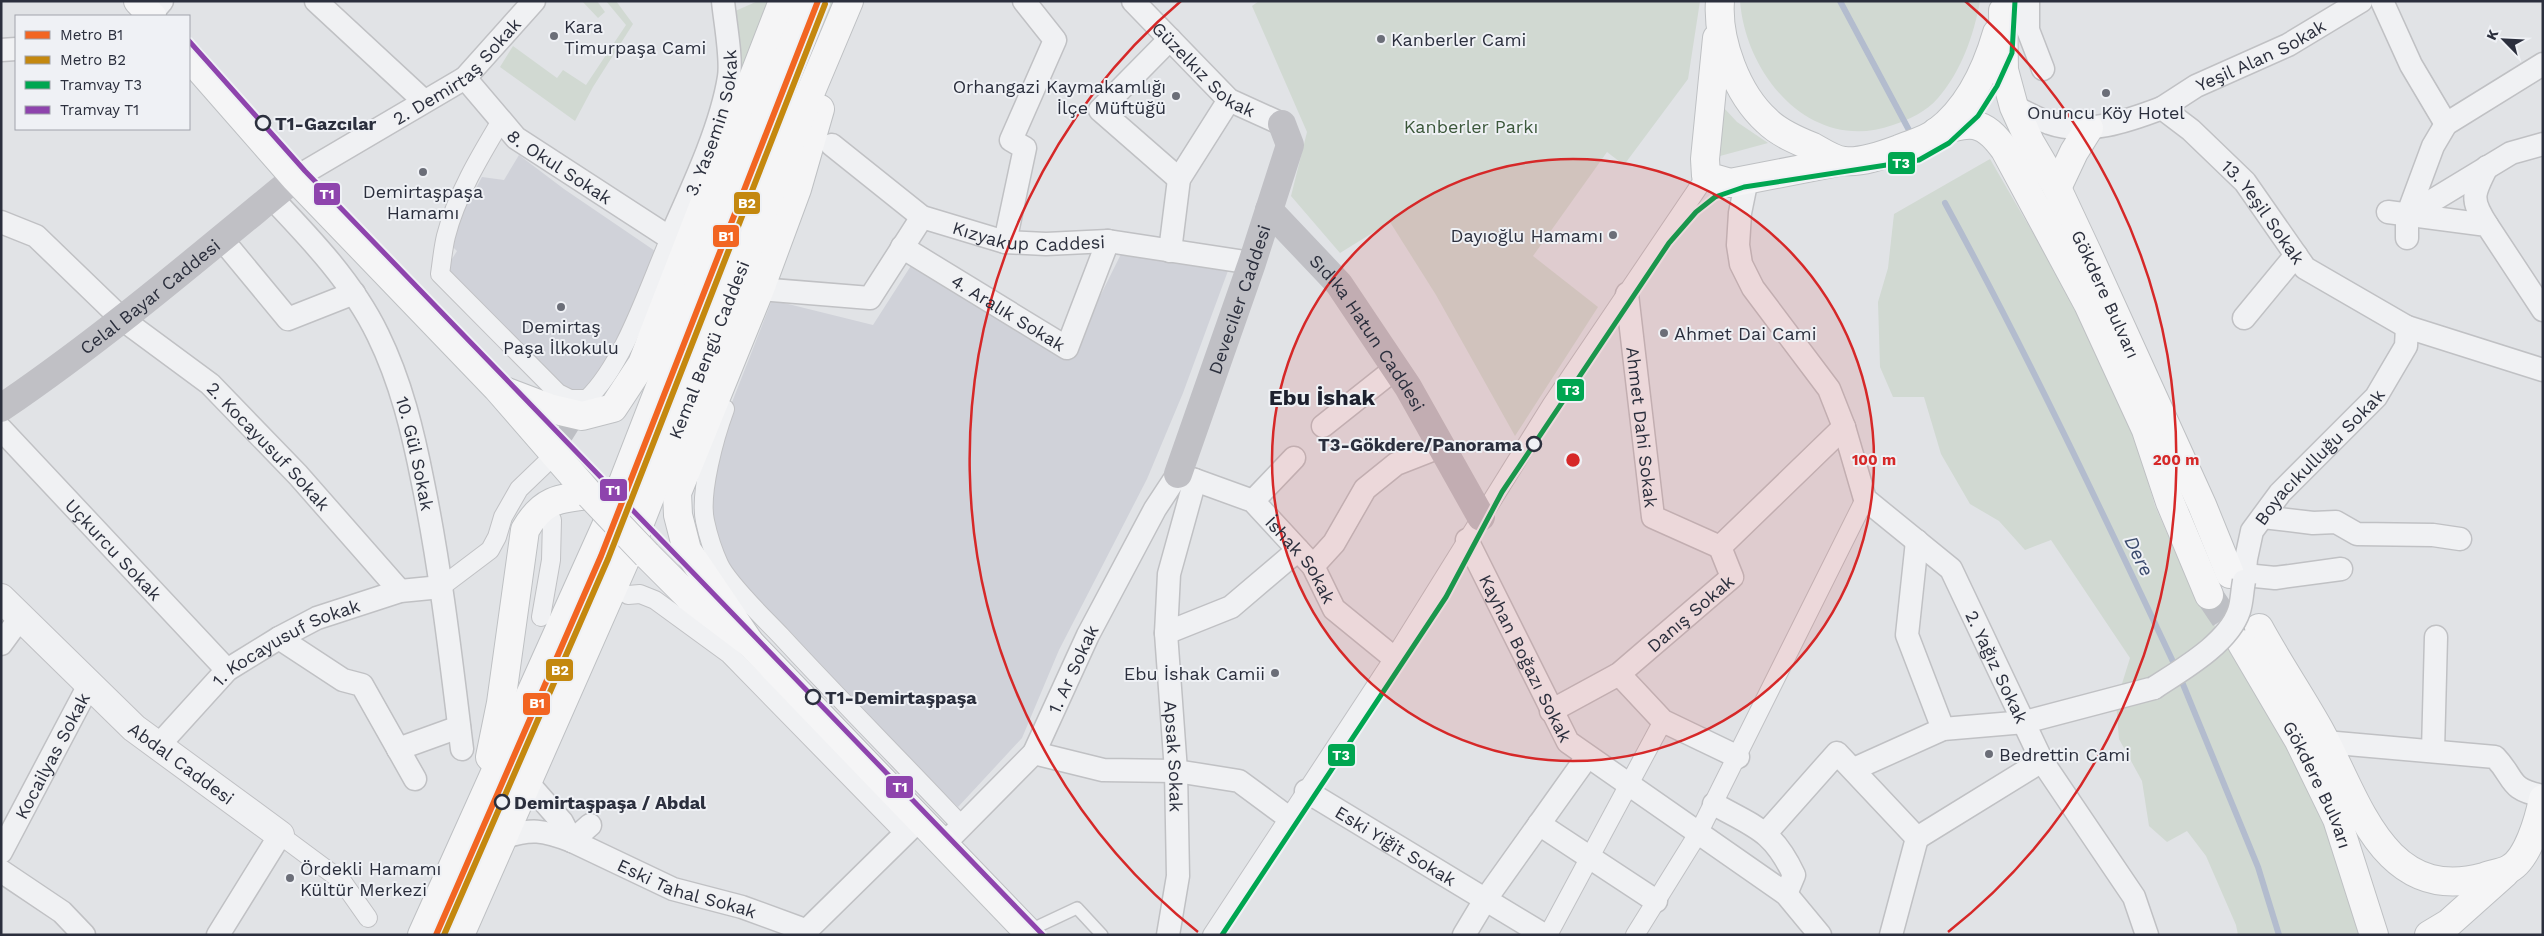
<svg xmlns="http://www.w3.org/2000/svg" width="2544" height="936" font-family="'Work Sans',sans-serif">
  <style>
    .built { fill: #d0d2d9 }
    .green { fill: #d1d9d2 }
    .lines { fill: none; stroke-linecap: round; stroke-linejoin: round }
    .stream { stroke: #b3bcce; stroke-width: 6 }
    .pedestrian-tunnel { stroke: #bdbfc4; stroke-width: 18; stroke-dasharray: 18 9; stroke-linecap: butt }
    .primary-tunnel { stroke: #bdbfc4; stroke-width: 28; stroke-dasharray: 28 14; stroke-linecap: butt }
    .service-casing { stroke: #c0c1c4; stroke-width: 14 }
    .pedestrian-casing { stroke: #c0c1c4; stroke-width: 20 }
    .minor-casing { stroke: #c0c1c4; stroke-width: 25 }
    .tertiary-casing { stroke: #c0c1c4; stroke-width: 30 }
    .primary-casing { stroke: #bec0c3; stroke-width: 30 }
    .service { stroke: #f0f1f3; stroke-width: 11 }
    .pedestrian { stroke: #f0f1f3; stroke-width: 18 }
    .minor { stroke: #f0f1f3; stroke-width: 22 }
    .tertiary { stroke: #f0f1f3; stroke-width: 28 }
    .secondary { stroke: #c0c0c5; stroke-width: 28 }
    .primary { stroke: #f5f5f6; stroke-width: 28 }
    .minor-bridge-casing { stroke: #c0c1c4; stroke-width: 25; stroke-linecap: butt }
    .primary-bridge-casing { stroke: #bec0c3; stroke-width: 30; stroke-linecap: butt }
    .minor-bridge { stroke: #f0f1f3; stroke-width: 22 }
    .primary-bridge { stroke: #f5f5f6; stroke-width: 28 }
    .tram-1-casing { stroke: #eff1f5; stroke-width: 9 }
    .tram-2-casing { stroke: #eff1f5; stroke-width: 9 }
    .tram-1 { stroke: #00a651; stroke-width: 5 }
    .tram-2 { stroke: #8e44ad; stroke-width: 5 }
    .metro-1-casing { stroke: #eff1f5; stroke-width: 10 }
    .metro-2-casing { stroke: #eff1f5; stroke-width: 10 }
    .metro-1 { stroke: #f26522; stroke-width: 6 }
    .metro-2 { stroke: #c4880f; stroke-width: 6 }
    .ring { fill: none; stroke: #d62828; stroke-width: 2.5 }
    .poi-dot { fill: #6b6e78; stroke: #eff1f5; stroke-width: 2 }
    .stop-dot { fill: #eff1f5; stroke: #2b2f3d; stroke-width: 2.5 }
    .labels { text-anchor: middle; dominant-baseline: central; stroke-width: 4; stroke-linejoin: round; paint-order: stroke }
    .poi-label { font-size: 18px; fill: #2b2f3d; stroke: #eff1f5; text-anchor: start }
    .street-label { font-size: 18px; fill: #2b2f3d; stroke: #eff1f5 }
    .stop-label { font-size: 18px; font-weight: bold; fill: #2b2f3d; stroke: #eff1f5; text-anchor: start }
    .park-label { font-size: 18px; fill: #3b573a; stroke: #eff1f5 }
    .water-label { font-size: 19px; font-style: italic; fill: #39496c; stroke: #eff1f5 }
    .district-label { font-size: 22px; font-weight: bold; fill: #1d202e; stroke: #eff1f5 }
    .centre { fill: #d62828; stroke: #eff1f5; stroke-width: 2.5 }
    .ring-label { font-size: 15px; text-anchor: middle; font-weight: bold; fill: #d62828; stroke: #eff1f5; stroke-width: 4; stroke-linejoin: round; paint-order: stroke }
    .line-badge { stroke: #eff1f5; stroke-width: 2 }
    .badge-label { font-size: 14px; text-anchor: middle; font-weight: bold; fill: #fff }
  </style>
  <rect width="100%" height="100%" fill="#e1e3e6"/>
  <g class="built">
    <path d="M519,155L564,189L658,253L599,381L578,394L573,395L446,268L457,251L452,246L457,223L482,177L504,180Z"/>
    <path d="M1121,254L1229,268L1183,393L1147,479L1059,650L1022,738L958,807L756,605L723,562L705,518L720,433L772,300L873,325L914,261L1070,357Z"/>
  </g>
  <g class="green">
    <path d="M582,1H597L605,12L598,18Z"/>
    <path d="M606,1H616L633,24L593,87L575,121L500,67L513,46L557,78L563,70L586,85L626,25Z"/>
    <path d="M758,1H776L738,88L733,12Z"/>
    <path d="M827,1H837L746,223L739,221Z"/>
    <path d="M1259,1H1700L1688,79L1624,165L1607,152L1533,256L1598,307L1515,436L1436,295L1390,222L1340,253L1291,196L1307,132L1252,6Z"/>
    <path d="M1740,1H1980C1974,35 1961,72 1938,98C1926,112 1910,119 1893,125C1812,154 1746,77 1740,1Z"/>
    <path d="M1724,108L1737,122L1768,143L1720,156Z"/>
    <path d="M1990,159L2097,344L2129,417L2155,506L2190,586L2285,738L2320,810L2363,935H2238L2236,925L2206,856L2187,831L2167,842L2149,826L2142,781L2119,739L2116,703L2130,658L2051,540L2025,550L1999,521L1970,504L1941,454L1924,397H1893L1880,367L1878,302L1888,268L1894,214Z"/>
  </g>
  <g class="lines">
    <g class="stream">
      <path d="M1840,1L1910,132"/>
      <path d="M1945,203C2028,355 2102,511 2176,668"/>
      <path d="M2180,677L2258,867L2279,935"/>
    </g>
    <path class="pedestrian-tunnel" d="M548,461L582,407"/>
    <path class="primary-tunnel" d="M2209,595L2242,644"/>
    <g class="service-casing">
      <path id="service" d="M1028,931L1077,908L1102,935"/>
    </g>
    <g class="pedestrian-casing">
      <g id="pedestrian">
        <path d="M501,121C480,156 456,196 446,236C443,248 442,261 440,274L558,393L570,399H587C624,364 649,286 670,238"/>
        <path d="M725,409C715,436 699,493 705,521C708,535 713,551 719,564C728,584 765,619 781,636C840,700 902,762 962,826"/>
        <path d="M441,587L490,550L497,537L503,517L519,489L546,463"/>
        <path d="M628,595L640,594L655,600L729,654L904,833"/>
        <path d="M541,617L551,560L552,520L550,517"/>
        <path d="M280,835L342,881L368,918"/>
        <path d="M1212,935L1394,658L1552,404L1706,176"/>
        <path d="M1548,935L1663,721"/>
        <path d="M1635,935L1699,832L1865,499"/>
      </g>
    </g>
    <g class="minor-casing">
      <g id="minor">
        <path d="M316,1L424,101"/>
        <path id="s1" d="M1133,1L1229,100L1282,124"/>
        <path d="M2028,1V30L2043,69"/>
        <path d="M2382,1L2411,65L2446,124"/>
        <path d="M150,15L162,1"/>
        <path d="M1170,39L1100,110L1179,179"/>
        <path d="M1,50L16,49"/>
        <path id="s2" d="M465,78L516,138L670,238C691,191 721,128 729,77C732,58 725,22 723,1"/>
        <path id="s3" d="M2014,107C2026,112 2037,119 2049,123C2085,136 2128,121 2162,108L2191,130L2245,182L2305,268L2407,327L2543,370"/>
        <path id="s4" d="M2162,108L2196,86L2288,45L2361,1"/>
        <path id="s5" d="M832,145L922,217L1005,242L1046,244L1108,241L1252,263"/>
        <path id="s6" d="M295,178L465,78L534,1"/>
        <path id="s7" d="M1747,179L1740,213L1738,245L1741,264L1753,288L1829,389L1844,427L1865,499L1951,569L2042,761L2134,897L2147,935"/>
        <path id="s8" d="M271,197C311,239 353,283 378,335C401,382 413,432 423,483C441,571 451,660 462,749"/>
        <path d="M2388,212L2487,225L2543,310"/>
        <path d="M2407,216L2433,146L2446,124L2543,64"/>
        <path id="s9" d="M1,222L36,236L122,319L210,384L298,475L400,591"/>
        <path d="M2487,225C2470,199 2473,194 2487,167"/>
        <path d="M221,238L288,319L354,293"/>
        <path d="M2407,238V216L2511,153L2543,144"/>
        <path d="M1005,242L1025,148L1011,140L1055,40L1024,1"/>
        <path id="s10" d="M902,247L1067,348L1108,241"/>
        <path d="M1170,251L1179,179L1229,100"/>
        <path d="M760,289L870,298L922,217"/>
        <path id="s11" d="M1627,294L1653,517L1720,547"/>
        <path d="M2244,318L2296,255"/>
        <path d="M1323,426L1396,368"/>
        <path id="s12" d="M1,429L227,670"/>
        <path id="s13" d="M1195,480L1253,501L1313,566L1334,609L1394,658"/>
        <path d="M1253,501L1294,458"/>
        <path d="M2263,517L2313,523L2336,522L2357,534L2433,535L2460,539"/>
        <path id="s14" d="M1467,540L1568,742L1786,894L1820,935"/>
        <path d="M1917,541L1907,635L1943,729"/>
        <path d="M1313,566L1334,543L1365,489L1396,464L1442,446"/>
        <path d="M2245,575L2275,578L2341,569"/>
        <path id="s15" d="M2244,581L2246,559L2252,531L2280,493L2376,397L2406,346L2407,327"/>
        <path d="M1166,633L1231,607L1298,550"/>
        <path d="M279,638L343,680L362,685L415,779"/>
        <path d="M1,644L20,618"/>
        <path d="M1619,674L1663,721L1738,757"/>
        <path id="s16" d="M1551,711L1619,674L1732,577L1720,547L1844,427"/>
        <path d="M2325,742L2495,757C2516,779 2507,789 2543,796"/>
        <path id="s17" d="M158,746L227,670L279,638L317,618L400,591L441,587"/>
        <path d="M398,749L459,727"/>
        <path d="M2433,751L2436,637"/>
        <path d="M1034,753L1103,770L1176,771L1239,781L1289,818"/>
        <path d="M1854,769L1943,729L2025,722L2154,688"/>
        <path d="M527,782L562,822L572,841"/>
        <path id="s18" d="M1306,791L1544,935"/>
        <path d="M1714,804C1755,827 1773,830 1794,875L1786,894"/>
        <path d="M1539,824L1656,901"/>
        <path id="s19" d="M590,825L572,841L673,889L742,907L805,930"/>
        <path d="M1766,833L1837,753L1917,838"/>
        <path d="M502,838C531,828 543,830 572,841"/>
        <path d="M1917,838L2042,761"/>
        <path id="s20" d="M943,845L1034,753L1088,635L1155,509L1178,474L1195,480L1169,574L1166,633L1176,771L1178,876L1168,935"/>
        <path id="s21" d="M1,852L89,685"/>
        <path d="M1,871L62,912L84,935"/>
        <path d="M218,935L280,835"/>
        <path d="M802,935L919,820"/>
        <path d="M1464,935L1485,900L1587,757"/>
        <path d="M1891,935L1917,838"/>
      </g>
    </g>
    <g class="tertiary-casing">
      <g id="tertiary">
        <path id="s22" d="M1,598L134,728L280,835"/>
      </g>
    </g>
    <g class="primary-casing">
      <g id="primary">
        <path d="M138,1L152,16"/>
        <path d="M1720,1C1717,41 1737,94 1767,121C1779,133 1798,141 1813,147C1822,152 1834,160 1844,161C1861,163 1883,155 1899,149C1911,144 1927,140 1937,132C1969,108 1986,71 1997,33"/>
        <path id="s26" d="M2003,11L2004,70L2014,107L2030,142L2057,188L2087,252L2202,505L2230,574"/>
        <path d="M1717,38L1705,159L1706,176L1730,183L1843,161"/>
        <path d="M189,57L295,178L497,388L590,495"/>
        <path d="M1936,132C1970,121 1983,119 2005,150L2088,304L2146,430L2170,502L2209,595"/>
        <path d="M2057,188L2074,152L2089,128"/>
        <path d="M499,389L552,409L582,416L613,408L642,364L783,1"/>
        <path d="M647,555L689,597L750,643L1031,935"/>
        <path d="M2259,628C2278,663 2300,695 2319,729C2357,797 2382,905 2484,877C2491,874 2502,873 2509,869C2528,859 2539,819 2543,799"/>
        <path d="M750,643L687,550L678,515L677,493L760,289L797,189L820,109"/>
        <path id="s27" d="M2242,644L2299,741L2337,819L2374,935"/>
        <path d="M490,757L501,703L525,530C542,500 558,498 590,495"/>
        <path d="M422,935L606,526L810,1"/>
        <path id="s28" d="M460,935L626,558L801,115L849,1"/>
        <path d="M2429,935L2449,923L2505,873"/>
      </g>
    </g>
    <use href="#service" class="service"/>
    <use href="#pedestrian" class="pedestrian"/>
    <use href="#minor" class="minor"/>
    <use href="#tertiary" class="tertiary"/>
    <g class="secondary">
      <path id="s23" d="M1269,210L1339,284L1408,387L1481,517"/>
      <path id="s24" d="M1,408C104,338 199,257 295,178"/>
      <path id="s25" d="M1178,474L1252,263L1290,145L1282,124"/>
    </g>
    <use href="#primary" class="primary"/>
    <g class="minor-bridge-casing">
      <path id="minor-bridge" d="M2154,688C2181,670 2228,644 2239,611C2242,602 2242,591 2244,581"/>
    </g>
    <g class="primary-bridge-casing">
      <path id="primary-bridge" d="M590,495L647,555"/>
    </g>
    <use href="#minor-bridge" class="minor-bridge"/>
    <use href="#primary-bridge" class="primary-bridge"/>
    <g class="tram-1-casing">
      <path id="tram-1" d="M1222,935L1446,597L1502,492L1669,243L1696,212L1715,197L1744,187L1919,160L1949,143L1978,116L1997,86L2012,53L2015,1"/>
    </g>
    <g class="tram-2-casing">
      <path id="tram-2" d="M189,41L305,171L1043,935"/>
    </g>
    <use href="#tram-1" class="tram-1"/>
    <use href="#tram-2" class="tram-2"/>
    <g class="metro-1-casing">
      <path id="metro-1" d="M436,935L601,556L818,1"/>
    </g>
    <g class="metro-2-casing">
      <path id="metro-2" d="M444,935L608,559L825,4"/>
    </g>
    <use href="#metro-1" class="metro-1"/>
    <use href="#metro-2" class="metro-2"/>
  </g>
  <circle cx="1573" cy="460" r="301" fill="#d62828" fill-opacity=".12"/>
  <g class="ring">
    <circle cx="1573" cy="460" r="301"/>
    <path d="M1198 932A603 603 0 0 1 1181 1M1965 1A603 603 0 0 1 1948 932"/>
  </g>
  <g class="poi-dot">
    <circle cx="554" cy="36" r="5"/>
    <circle cx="1381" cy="39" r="5"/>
    <circle cx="2106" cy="93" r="5"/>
    <circle cx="1176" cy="96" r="5"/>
    <circle cx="423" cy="172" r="5"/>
    <circle cx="1613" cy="235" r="5"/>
    <circle cx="561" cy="307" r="5"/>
    <circle cx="1664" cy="333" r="5"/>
    <circle cx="1275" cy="673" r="5"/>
    <circle cx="1989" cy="754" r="5"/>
    <circle cx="290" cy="878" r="5"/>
  </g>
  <g class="stop-dot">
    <circle cx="263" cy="123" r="7"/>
    <circle cx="1534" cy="444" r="7"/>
    <circle cx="813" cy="697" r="7"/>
    <circle cx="502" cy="802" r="7"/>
  </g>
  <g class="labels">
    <g class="poi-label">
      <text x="564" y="26">Kara<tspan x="564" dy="21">Timurpaşa Cami</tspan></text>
      <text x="1391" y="39">Kanberler Cami</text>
      <text x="1166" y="86" text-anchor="end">Orhangazi Kaymakamlığı<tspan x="1166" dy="21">İlçe Müftüğü</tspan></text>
      <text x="2106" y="112" text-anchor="middle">Onuncu Köy Hotel</text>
      <text x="423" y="191" text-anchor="middle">Demirtaşpaşa<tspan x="423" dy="21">Hamamı</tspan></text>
      <text x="1603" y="235" text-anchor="end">Dayıoğlu Hamamı</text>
      <text x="561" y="326" text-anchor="middle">Demirtaş<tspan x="561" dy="21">Paşa İlkokulu</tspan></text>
      <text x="1674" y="333">Ahmet Dai Cami</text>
      <text x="1265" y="673" text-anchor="end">Ebu İshak Camii</text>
      <text x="1999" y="754">Bedrettin Cami</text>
      <text x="300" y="868">Ördekli Hamamı<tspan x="300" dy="21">Kültür Merkezi</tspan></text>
    </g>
    <g class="street-label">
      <text stroke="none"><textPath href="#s4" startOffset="112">Yeşil Alan Sokak</textPath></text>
      <text stroke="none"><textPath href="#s1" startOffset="99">Güzelkız Sokak</textPath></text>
      <text stroke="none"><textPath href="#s6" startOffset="195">2. Demirtaş Sokak</textPath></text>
      <text stroke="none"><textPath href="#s2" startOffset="386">3. Yasemin Sokak</textPath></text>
      <text stroke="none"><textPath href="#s2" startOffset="131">8. Okul Sokak</textPath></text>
      <text stroke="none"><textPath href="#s3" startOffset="301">13. Yeşil Sokak</textPath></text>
      <text stroke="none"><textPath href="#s5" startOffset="225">Kızyakup Caddesi</textPath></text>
      <text stroke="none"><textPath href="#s26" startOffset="306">Gökdere Bulvarı</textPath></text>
      <text stroke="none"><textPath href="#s24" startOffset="186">Celal Bayar Caddesi</textPath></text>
      <text stroke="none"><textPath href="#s25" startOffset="185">Deveciler Caddesi</textPath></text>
      <text stroke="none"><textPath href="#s10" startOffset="125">4. Aralık Sokak</textPath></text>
      <text stroke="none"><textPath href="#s23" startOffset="158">Sıdıka Hatun Caddesi</textPath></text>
      <text stroke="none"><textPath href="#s28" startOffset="636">Kemal Bengü Caddesi</textPath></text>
      <text stroke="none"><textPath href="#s11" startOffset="134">Ahmet Dahi Sokak</textPath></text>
      <text stroke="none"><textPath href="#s9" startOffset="352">2. Kocayusuf Sokak</textPath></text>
      <text stroke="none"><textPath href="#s8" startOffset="300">10. Gül Sokak</textPath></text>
      <text stroke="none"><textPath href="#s15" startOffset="151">Boyacıkulluğu Sokak</textPath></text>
      <text stroke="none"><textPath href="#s12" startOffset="165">Uçkurcu Sokak</textPath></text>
      <text stroke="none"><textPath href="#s13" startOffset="138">İshak Sokak</textPath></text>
      <text stroke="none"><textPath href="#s16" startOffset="171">Danış Sokak</textPath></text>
      <text stroke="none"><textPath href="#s17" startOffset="168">1. Kocayusuf Sokak</textPath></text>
      <text stroke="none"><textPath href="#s14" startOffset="132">Kayhan Boğazı Sokak</textPath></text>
      <text stroke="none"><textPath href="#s7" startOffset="574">2. Yağız Sokak</textPath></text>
      <text stroke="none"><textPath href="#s20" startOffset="222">1. Ar Sokak</textPath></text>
      <text stroke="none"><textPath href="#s21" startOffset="109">Kocailyas Sokak</textPath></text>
      <text stroke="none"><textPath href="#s20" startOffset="742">Apsak Sokak</textPath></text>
      <text stroke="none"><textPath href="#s22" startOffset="245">Abdal Caddesi</textPath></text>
      <text stroke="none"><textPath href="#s27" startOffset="160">Gökdere Bulvarı</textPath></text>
      <text stroke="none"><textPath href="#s18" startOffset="105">Eski Yiğit Sokak</textPath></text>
      <text stroke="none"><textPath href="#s19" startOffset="149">Eski Tahal Sokak</textPath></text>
    </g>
    <g class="stop-label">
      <text x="275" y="123">T1-Gazcılar</text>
      <text x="1522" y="444" text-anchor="end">T3-Gökdere/Panorama</text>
      <text x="825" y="697">T1-Demirtaşpaşa</text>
      <text x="514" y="802">Demirtaşpaşa / Abdal</text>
    </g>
    <g class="park-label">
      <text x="1471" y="126">Kanberler Parkı</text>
    </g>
    <g class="water-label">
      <text transform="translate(2139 556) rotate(64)">Dere</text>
    </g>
    <g class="district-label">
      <text x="1322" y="397">Ebu İshak</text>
    </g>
  </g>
  <circle cx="1573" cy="460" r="8" class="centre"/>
  <g class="ring-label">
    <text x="1874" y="465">100 m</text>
    <text x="2176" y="465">200 m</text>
  </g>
  <g class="line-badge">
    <rect x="1887" y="151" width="29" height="24" rx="5" fill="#00a651"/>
    <rect x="313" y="182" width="28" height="24" rx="5" fill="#8e44ad"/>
    <rect x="733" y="191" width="28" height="24" rx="5" fill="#c4880f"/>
    <rect x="712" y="224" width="28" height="24" rx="5" fill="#f26522"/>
    <rect x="1556" y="378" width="29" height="24" rx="5" fill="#00a651"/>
    <rect x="599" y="478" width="29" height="24" rx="5" fill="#8e44ad"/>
    <rect x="545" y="658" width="29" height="24" rx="5" fill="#c4880f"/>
    <rect x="522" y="692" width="29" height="24" rx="5" fill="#f26522"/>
    <rect x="1327" y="743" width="29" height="24" rx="5" fill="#00a651"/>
    <rect x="885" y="775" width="29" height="24" rx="5" fill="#8e44ad"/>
  </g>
  <g class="badge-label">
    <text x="1901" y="168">T3</text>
    <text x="327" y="199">T1</text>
    <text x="747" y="208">B2</text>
    <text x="726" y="241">B1</text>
    <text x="1571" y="395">T3</text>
    <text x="613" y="495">T1</text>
    <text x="560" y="675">B2</text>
    <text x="537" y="708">B1</text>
    <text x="1341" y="760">T3</text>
    <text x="900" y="792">T1</text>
  </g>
  <rect width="2544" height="936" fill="none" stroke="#2b2f3d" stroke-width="5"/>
  <rect x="15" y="15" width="175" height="115" fill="#eff1f5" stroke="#a1a3ab"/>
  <rect x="25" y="31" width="25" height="8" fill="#f26522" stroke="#a1a3ab"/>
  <text x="60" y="40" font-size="15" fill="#2b2f3d">Metro B1</text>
  <rect x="25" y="56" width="25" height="8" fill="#c4880f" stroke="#a1a3ab"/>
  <text x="60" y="65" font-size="15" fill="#2b2f3d">Metro B2</text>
  <rect x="25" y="81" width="25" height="8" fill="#00a651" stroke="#a1a3ab"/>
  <text x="60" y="90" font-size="15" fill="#2b2f3d">Tramvay T3</text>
  <rect x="25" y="106" width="25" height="8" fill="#8e44ad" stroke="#a1a3ab"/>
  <text x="60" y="115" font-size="15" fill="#2b2f3d">Tramvay T1</text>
  <g transform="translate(2504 40) rotate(294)" stroke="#eff1f5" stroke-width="4" paint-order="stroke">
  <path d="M0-4L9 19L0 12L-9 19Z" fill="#2b2f3d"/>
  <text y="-8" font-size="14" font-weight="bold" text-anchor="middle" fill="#2b2f3d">K</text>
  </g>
</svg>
